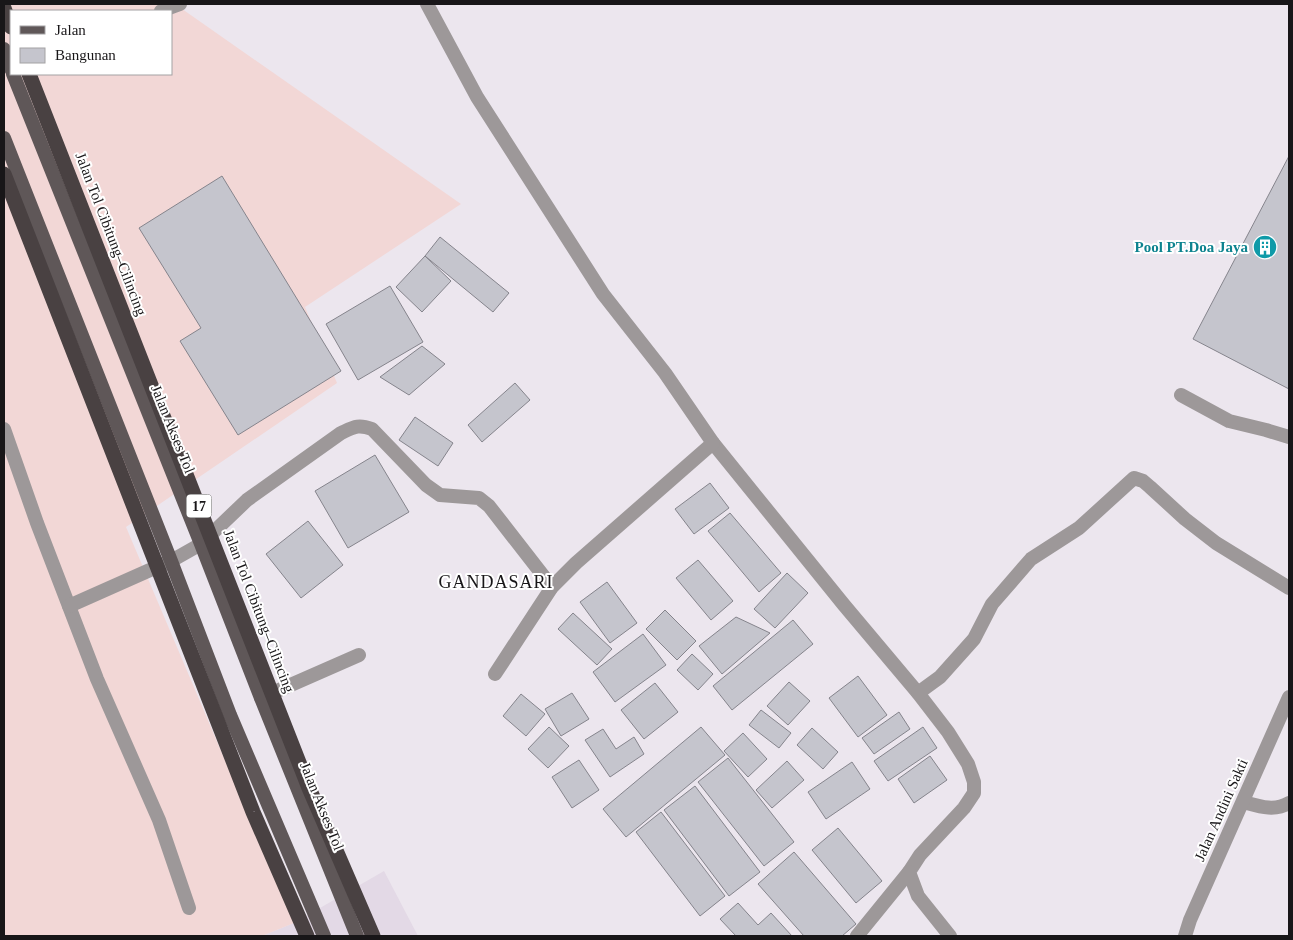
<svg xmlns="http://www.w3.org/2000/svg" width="1293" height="940" font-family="Georgia,serif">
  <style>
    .built { fill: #e3d9e6 }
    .industrial { fill: #f2d7d6; fill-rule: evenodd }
    .building { fill: #c5c5cd; stroke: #85848c }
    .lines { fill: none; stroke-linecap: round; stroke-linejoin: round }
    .service { stroke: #9d9899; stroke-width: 14 }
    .minor { stroke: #9d9899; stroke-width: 14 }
    .primary { stroke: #5f5758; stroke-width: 14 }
    .motorway { stroke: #494142; stroke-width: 15 }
    .motorway-bridge { stroke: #494142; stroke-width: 15 }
    .labels { text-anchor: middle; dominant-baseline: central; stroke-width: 4; stroke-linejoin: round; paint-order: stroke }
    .shield { fill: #fff; stroke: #5d5c5d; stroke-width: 1 }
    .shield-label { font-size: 14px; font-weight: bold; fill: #181618 }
    .street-label { font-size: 15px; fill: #181618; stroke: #fff }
    .culture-label { font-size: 15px; font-weight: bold; fill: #0d838f; stroke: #fff; text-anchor: end }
    .quarter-label { font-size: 18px; letter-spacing: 1px; fill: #181618; stroke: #fff }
  </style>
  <rect width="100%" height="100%" fill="#ece6ee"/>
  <path class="built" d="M384,871L418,936H262L294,923Z"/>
  <path class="industrial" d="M4,4H175L461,204L305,307L337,383L126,527L294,923L262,936H4ZM11,11H171V74H11Z"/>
  <g class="building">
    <path d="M1289,156V389L1193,339Z"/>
    <path d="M222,176L341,371L238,435L180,341L201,328L139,228Z"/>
    <path d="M440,237L509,293L493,312L425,256Z"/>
    <path d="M425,256L451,281L422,312L396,287Z"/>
    <path d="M390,286L423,342L358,380L326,324Z"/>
    <path d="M422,346L445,364L409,395L380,377Z"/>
    <path d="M515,383L530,400L482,442L468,425Z"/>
    <path d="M415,417L453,443L438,466L399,440Z"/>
    <path d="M375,455L409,512L348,548L315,491Z"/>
    <path d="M710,483L729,508L694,534L675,509Z"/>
    <path d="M730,513L781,573L759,592L708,531Z"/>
    <path d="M308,521L343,565L301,598L266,554Z"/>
    <path d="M698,560L733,601L711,620L676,578Z"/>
    <path d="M787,573L808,593L775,628L754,609Z"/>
    <path d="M607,582L637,623L610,643L580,602Z"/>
    <path d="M665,610L696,641L677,660L646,629Z"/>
    <path d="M573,613L612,649L597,665L558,629Z"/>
    <path d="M736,617L770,633L722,674L699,646Z"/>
    <path d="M793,620L813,644L732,710L713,686Z"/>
    <path d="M643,634L666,665L615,702L593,672Z"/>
    <path d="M692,654L713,674L698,690L677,670Z"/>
    <path d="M858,676L887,715L858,737L829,698Z"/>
    <path d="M789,682L810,701L788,725L767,706Z"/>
    <path d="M655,683L678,712L644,739L621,710Z"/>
    <path d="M572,693L589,719L561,736L545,709Z"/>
    <path d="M521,694L545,714L526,736L503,716Z"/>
    <path d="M761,710L791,733L779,748L749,725Z"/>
    <path d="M899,712L910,729L874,754L862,738Z"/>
    <path d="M549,727L569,746L548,768L528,749Z"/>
    <path d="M701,727L725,755L626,837L603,809Z"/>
    <path d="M923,727L937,748L888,781L874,761Z"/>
    <path d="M812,728L838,752L823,769L797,745Z"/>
    <path d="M603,729L616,749L634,737L644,754L610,777L585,740Z"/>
    <path d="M743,733L767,759L748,777L724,751Z"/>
    <path d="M930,756L947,780L914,803L898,779Z"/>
    <path d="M728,758L794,842L764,866L698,782Z"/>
    <path d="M579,760L599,790L572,808L552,777Z"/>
    <path d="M787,761L804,780L772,808L756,790Z"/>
    <path d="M852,762L870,789L826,819L808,792Z"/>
    <path d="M695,786L760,872L729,896L664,810Z"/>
    <path d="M661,812L725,896L700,916L636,832Z"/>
    <path d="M838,828L882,881L856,903L812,850Z"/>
    <path d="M794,852L856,924L842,936H804L758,884Z"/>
    <path d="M738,903L758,925L771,913L792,936H736L720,919Z"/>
  </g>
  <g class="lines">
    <g class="service">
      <path d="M161,11L180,4"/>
      <path d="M1181,395L1229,421L1266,430L1289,437"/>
      <path d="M4,429L37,523L97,679L159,820L189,908"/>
      <path d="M69,606L168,562"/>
      <path d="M261,698L359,655"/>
      <path d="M1243,802C1258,806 1274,812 1289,803"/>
    </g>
    <g class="minor">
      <path d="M427,4L477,97L603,294L665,373L713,443L844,605L918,693L948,732L968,764L974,782V793L964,808L920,855L909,872L918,896L950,936"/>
      <path d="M171,561L201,544L247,500L341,433C354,427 358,424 372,429L426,485L440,495L479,498L489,506L552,587"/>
      <path d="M495,674L552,587L576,563L713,443"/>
      <path d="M918,693L940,677L974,639L992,604L1031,559L1079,528L1134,478L1143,481L1150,487L1185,519L1216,543L1289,588"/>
      <path d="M857,936L909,872"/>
      <path d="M1185,936L1190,920L1289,697"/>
    </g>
    <g class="primary">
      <path d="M4,49L11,69"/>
      <path d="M13,74L201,544L261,698L357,936"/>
      <path d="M4,138L171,561L230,715L324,936"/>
    </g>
    <path class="motorway" d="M4,8L11,27"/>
    <g class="motorway-bridge">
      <path d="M29,74L309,788L373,936"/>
      <path d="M4,174L253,812L307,936"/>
    </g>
  </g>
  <defs>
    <g id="building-disc" transform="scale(1.25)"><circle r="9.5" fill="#0f9aa8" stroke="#fff"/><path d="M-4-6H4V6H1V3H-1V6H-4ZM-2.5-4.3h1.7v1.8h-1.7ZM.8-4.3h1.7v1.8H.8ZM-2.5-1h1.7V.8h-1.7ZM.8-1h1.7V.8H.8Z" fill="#fff"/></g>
  </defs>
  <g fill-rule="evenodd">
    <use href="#building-disc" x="1265" y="247"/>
  </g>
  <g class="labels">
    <rect class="shield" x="186.5" y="494.5" width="25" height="23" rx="4"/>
    <g class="shield-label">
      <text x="199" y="506">17</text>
    </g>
    <g class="street-label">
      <text transform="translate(111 234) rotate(69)">Jalan Tol Cibitung–Cilincing</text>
      <text transform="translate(173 429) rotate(68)">Jalan Akses Tol</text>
      <text transform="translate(259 611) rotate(69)">Jalan Tol Cibitung–Cilincing</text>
      <text transform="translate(322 806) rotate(68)">Jalan Akses Tol</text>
      <text transform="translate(1221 810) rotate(-66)">Jalan Andini Sakti</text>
    </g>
    <g class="culture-label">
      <text x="1248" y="247">Pool PT.Doa Jaya</text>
    </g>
    <g class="quarter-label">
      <text x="496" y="582">GANDASARI</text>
    </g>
  </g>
  <rect width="1293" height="940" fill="none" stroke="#181618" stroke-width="10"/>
  <rect x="10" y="10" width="162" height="65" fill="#ffffff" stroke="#a3a2a3"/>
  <rect x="20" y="26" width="25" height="8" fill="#5f5758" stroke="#a3a2a3"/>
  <text x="55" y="35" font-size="15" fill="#181618">Jalan</text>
  <rect x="20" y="48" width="25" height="15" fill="#c5c5cd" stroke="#a3a2a3"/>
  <text x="55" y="60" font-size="15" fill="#181618">Bangunan</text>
</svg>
